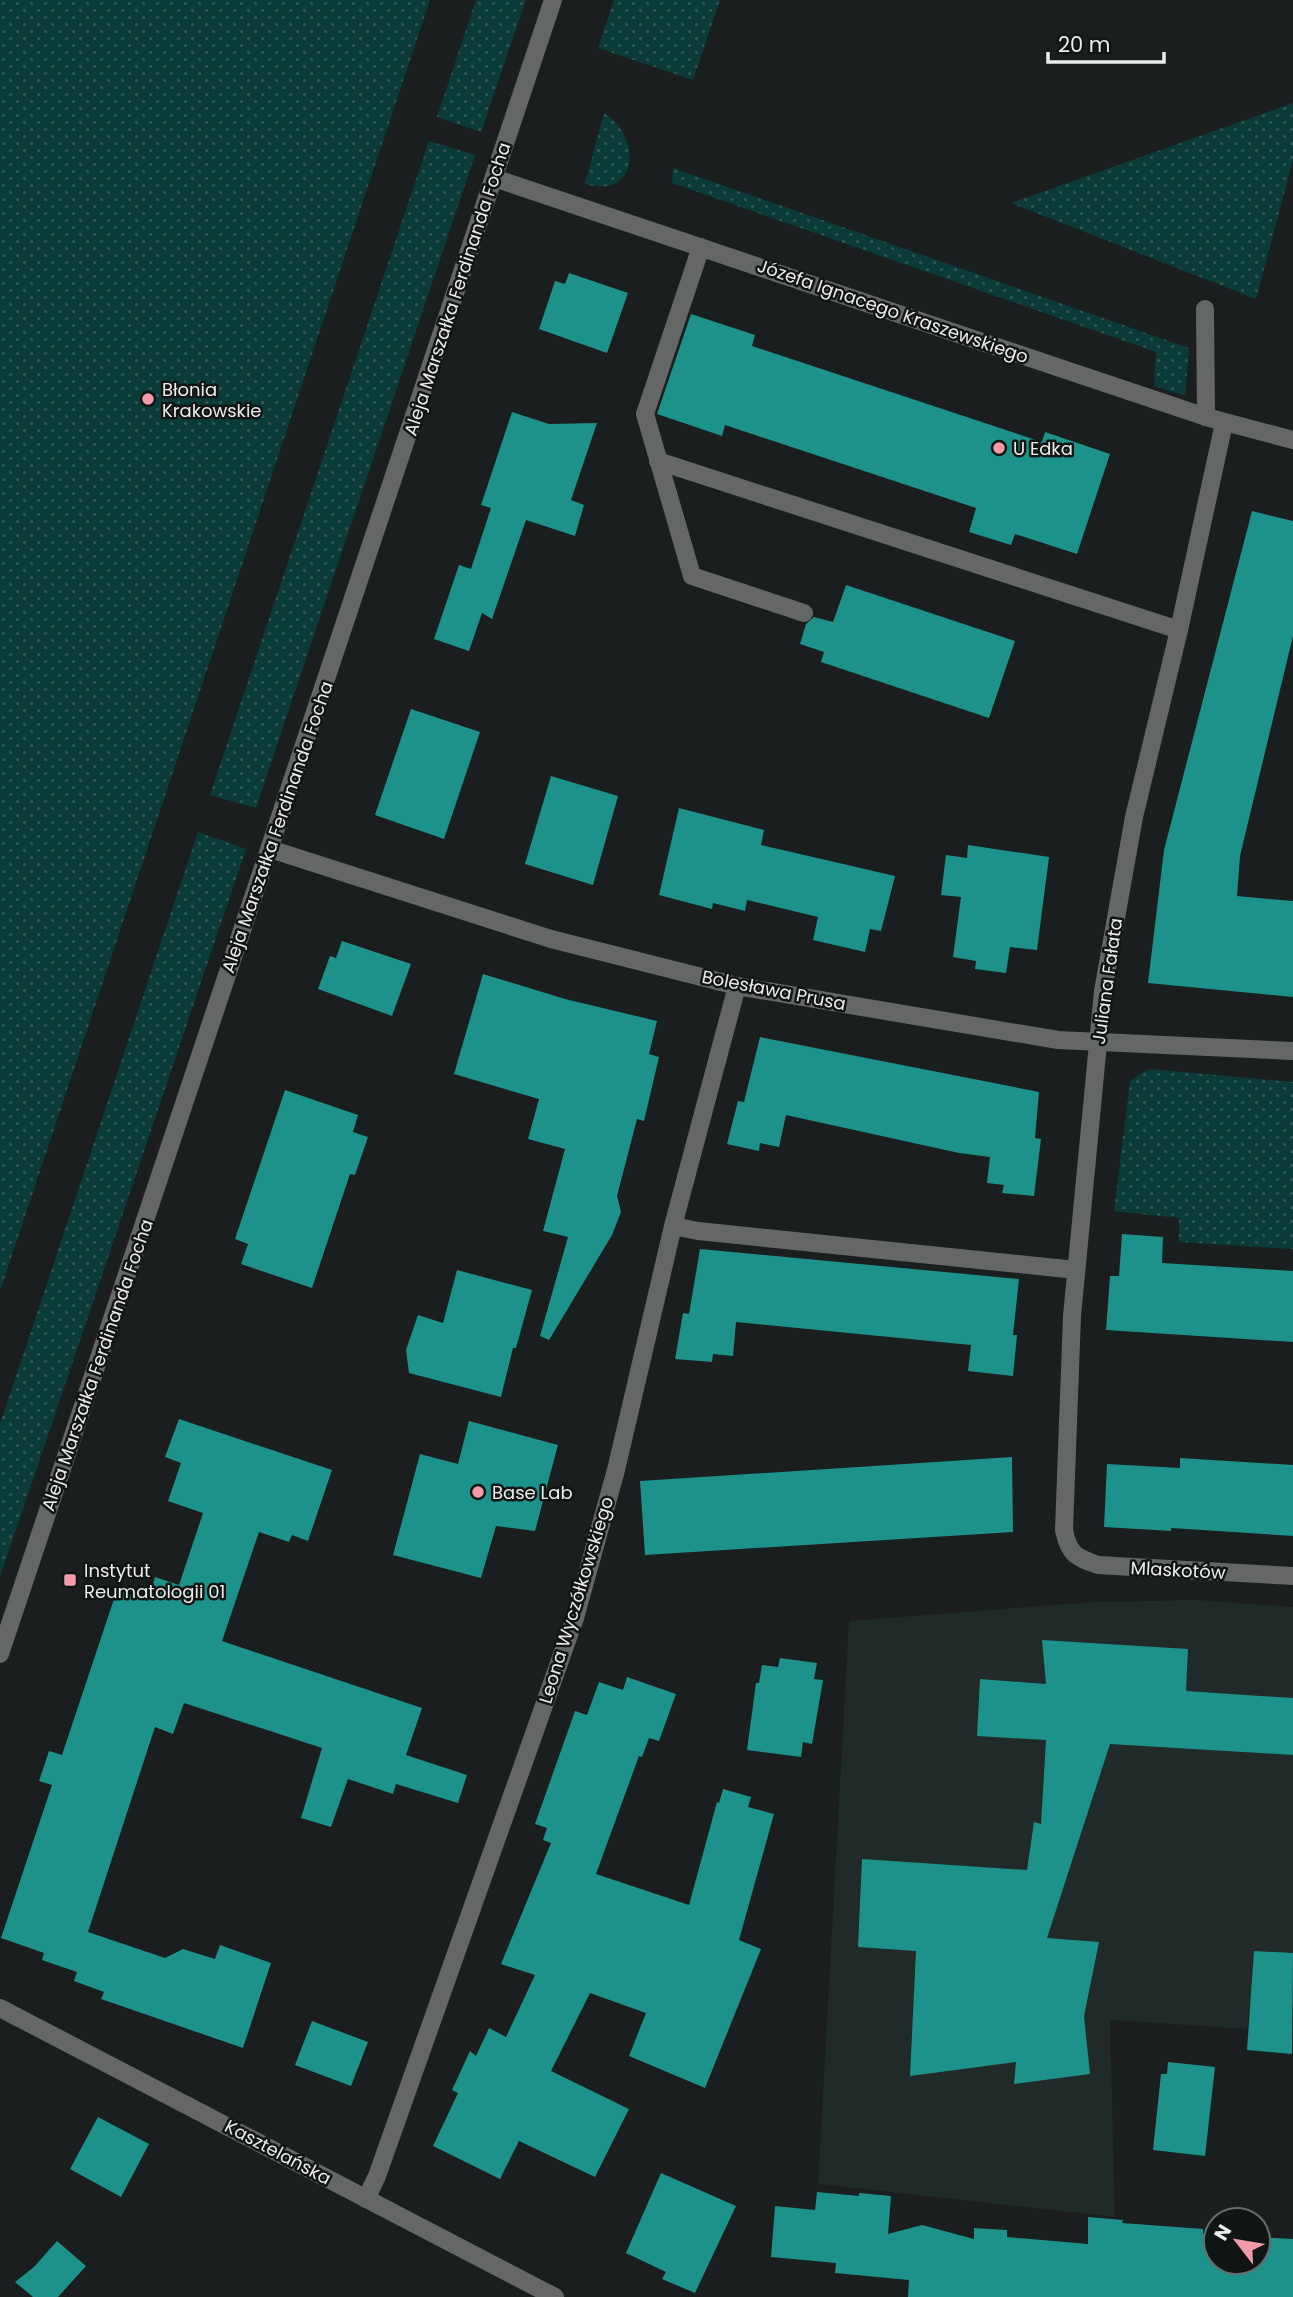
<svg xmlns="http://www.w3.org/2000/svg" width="1293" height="2297" font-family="Poppins,sans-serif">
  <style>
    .built { fill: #1f2a29 }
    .grass { fill: url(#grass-dots) }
    .building { fill: #1c928a }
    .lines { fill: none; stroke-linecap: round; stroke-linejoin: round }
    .service { stroke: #656767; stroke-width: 18 }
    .minor { stroke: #656767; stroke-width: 18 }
    .tertiary { stroke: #656767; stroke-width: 18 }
    .poi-dot { fill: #f39aaa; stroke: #111514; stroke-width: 2.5 }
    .labels { text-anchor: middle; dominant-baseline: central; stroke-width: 5; stroke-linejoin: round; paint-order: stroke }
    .street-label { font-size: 18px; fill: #ebeded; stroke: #111514 }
    .poi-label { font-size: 18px; fill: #ebeded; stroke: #111514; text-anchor: start }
  </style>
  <defs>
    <pattern id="grass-dots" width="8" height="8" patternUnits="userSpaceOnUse" patternTransform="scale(1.75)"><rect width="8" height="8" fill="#0b3b38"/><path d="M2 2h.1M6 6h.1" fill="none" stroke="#2f5855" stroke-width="1.8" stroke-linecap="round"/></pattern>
  </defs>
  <rect width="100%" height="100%" fill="#1a1e1e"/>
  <path class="built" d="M1197,1600L1293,1607V2004L1250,2003L1247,2029L1110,2020L1115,2217L818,2184L849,1621L1093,1602Z"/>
  <g class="grass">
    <path d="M0,0H430L0,1291Z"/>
    <path d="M476,0H526L481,132L437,117Z"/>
    <path d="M614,0H720L693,80L598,48Z"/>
    <path d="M1293,103V160L1256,299L1011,203Z"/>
    <path d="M604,113C642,136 639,200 585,184Z"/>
    <path d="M429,141L475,155L256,808L210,795Z"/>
    <path d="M673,168L1189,348L1185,396L1154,386L1156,352L672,183Z"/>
    <path d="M198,832L246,849L0,1577V1424Z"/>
    <path d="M1149,1069L1293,1082V1249L1179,1242V1218L1114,1211L1130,1081Z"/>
  </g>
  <g class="building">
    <path d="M569,273L628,293L607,353L539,329L555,281L565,284Z"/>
    <path d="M691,314L755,335L752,346L1042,442L1045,432L1110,454L1077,554L1015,534L1011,545L969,532L976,508L725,425L722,436L657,414Z"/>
    <path d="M512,412L549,424L597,423L571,500L584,505L575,536L526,520L492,619L482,613L469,651L434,639L459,565L471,569L491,508L481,505Z"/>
    <path d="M1252,511L1293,521V636L1240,856L1237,896L1293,901V997L1148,983L1164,850Z"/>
    <path d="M846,585L1015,641L989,718L821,662L824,652L800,644L806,624L814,617L833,622Z"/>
    <path d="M411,709L480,732L444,839L375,815Z"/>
    <path d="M551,776L618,796L593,885L525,864Z"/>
    <path d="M679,808L764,830L761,845L895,876L881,931L870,929L865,952L813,940L818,917L747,900L745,911L713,903L712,909L659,895Z"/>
    <path d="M968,845L1049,857L1037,950L1010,947L1006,973L975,969L976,961L953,957L961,897L941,895L946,855L967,858Z"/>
    <path d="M342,941L411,964L392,1016L318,989L330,956L336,958Z"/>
    <path d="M483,974L565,999L657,1021L649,1054L659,1057L644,1121L637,1119L617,1196L621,1212L612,1235L549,1340L540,1336L568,1237L543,1231L565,1149L528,1139L539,1099L454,1074Z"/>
    <path d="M760,1037L1039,1092L1035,1138L1041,1139L1034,1196L1002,1193L1004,1185L987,1183L990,1157L959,1153L786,1115L779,1147L760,1143L759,1151L727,1144L738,1101L744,1102Z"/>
    <path d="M285,1090L358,1115L353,1132L368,1137L355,1175L350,1174L312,1288L241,1264L248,1244L235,1239Z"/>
    <path d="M1122,1234L1163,1237L1162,1263L1293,1271V1342L1106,1330L1110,1276H1119Z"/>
    <path d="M700,1249L1019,1279L1013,1335H1017L1013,1376L968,1371L971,1345L736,1322L733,1356L713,1354L712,1362L675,1359L683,1313L689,1314Z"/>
    <path d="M457,1270L532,1290L516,1348H513L501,1397L409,1373L406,1350L418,1315L443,1323Z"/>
    <path d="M179,1419L332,1470L308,1541L292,1535L289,1542L259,1532L222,1641L422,1708L406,1755L467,1775L458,1803L396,1784L393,1794L348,1779L331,1827L301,1818L322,1748L184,1703L173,1734L155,1727L88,1932L165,1958L183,1949L215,1959L220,1945L271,1963L243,2048L101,1999L104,1992L74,1981L77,1972L42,1960L44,1953L1,1938L52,1785L39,1781L49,1751L62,1755L117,1590L148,1601L155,1577L179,1585L203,1513L168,1501L181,1463L165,1457Z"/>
    <path d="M469,1421L558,1445L535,1531L496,1526L481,1578L393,1555L420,1454L458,1464Z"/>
    <path d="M1012,1457L1013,1532L645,1555L640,1481Z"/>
    <path d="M1180,1458L1293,1465V1536L1171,1528V1531L1104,1527L1107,1464L1180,1468Z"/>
    <path d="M1042,1640L1188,1649L1186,1691L1293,1698V1755L1110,1744L1047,1938L1099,1942L1084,2016L1090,2074L1014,2084L1016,2062L910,2076L916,1951L858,1947L862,1859L1027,1870L1034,1822L1041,1824L1046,1740L977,1736L980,1679L1046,1684Z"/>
    <path d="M780,1658L817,1663L814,1679L823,1680L812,1744L803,1742L801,1757L747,1750L756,1683H759L762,1665L778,1667Z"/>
    <path d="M627,1677L676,1694L659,1741L649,1738L642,1757L639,1756L596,1874L689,1905L717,1802L719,1803L723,1789L751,1797L748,1807L774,1814L739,1940L761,1949L705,2088L629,2056L646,2013L590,1993L551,2071L629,2109L595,2177L519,2141L500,2179L433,2146L458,2093L452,2090L470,2051L476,2056L489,2028L506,2037L535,1975L501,1964L551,1843L543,1840L547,1828L535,1824L575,1711L587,1715L599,1682L623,1690Z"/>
    <path d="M1254,1951L1293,1953L1292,2054L1247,2050Z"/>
    <path d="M312,2021L368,2042L351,2086L295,2065Z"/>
    <path d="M1168,2062L1215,2067L1205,2156L1153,2150L1161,2074H1167Z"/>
    <path d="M98,2117L149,2144L121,2197L70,2169Z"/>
    <path d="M661,2173L736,2206L695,2293L662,2279L666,2272L626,2253Z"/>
    <path d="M817,2192L859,2196V2193L891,2196L888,2234L922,2225L974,2239V2228L1007,2230V2237L1088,2244V2217L1123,2220L1122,2223L1203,2229V2234L1216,2235V2262H1258V2237L1293,2239V2297H908L909,2280L835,2273L836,2263L771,2257L775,2206L815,2210Z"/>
    <path d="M57,2241L86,2266L58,2297H33L15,2282L34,2267Z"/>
  </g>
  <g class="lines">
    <g class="service">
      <path d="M701,247L645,414L692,576L804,613"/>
      <path d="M658,461L1179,630"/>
      <path d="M673,1226L698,1231L1076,1270"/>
    </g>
    <g class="minor">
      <path d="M494,178L1206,417L1293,440"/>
      <path d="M1205,309L1206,417"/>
      <path d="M1224,423L1179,630L1134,817L1103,991L1072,1316L1064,1530C1069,1554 1075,1557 1098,1565L1293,1576"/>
      <path d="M270,849L551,939L737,986L1058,1040L1293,1051"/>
      <path d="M0,2008L555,2297"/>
      <path d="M366,2199L377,2176L575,1618L616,1470L673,1226L737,986"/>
    </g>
    <path class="tertiary" d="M0,1654L553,0"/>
  </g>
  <g class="poi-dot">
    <circle cx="148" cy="399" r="7"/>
    <circle cx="999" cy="448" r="7"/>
    <circle cx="478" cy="1492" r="7"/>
    <rect x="63" y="1573" width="14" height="14" rx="3.5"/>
  </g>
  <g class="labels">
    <g class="street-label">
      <text transform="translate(457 289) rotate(-72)">Aleja Marszałka Ferdinanda Focha</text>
      <text transform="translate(893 311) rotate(19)">Józefa Ignacego Kraszewskiego</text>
      <text transform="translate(277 827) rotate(-71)">Aleja Marszałka Ferdinanda Focha</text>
      <text transform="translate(1107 981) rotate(-82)">Juliana Fałata</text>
      <text transform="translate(774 990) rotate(11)">Bolesława Prusa</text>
      <text transform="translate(97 1365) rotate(-71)">Aleja Marszałka Ferdinanda Focha</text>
      <text transform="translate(1178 1570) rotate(3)">Mlaskotów</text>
      <text transform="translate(576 1600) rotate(-73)">Leona Wyczółkowskiego</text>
      <text transform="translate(278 2152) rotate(28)">Kasztelańska</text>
    </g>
    <g class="poi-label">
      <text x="162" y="389">Błonia<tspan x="162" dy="21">Krakowskie</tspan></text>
      <text x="1013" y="448">U Edka</text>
      <text x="492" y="1492">Base Lab</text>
      <text x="84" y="1570">Instytut<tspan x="84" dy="21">Reumatologii 01</tspan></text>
    </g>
  </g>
  <g transform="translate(1237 2241) rotate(301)"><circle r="33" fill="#111514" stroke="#686b6b" stroke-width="2"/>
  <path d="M0-5L12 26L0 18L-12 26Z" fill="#f39aaa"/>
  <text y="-10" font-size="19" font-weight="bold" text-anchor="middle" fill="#ebeded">N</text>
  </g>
  <path d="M1048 52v10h116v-10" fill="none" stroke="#ebeded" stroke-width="3.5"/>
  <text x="1058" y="52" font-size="21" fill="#ebeded" stroke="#111514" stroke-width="5" paint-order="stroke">20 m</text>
</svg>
